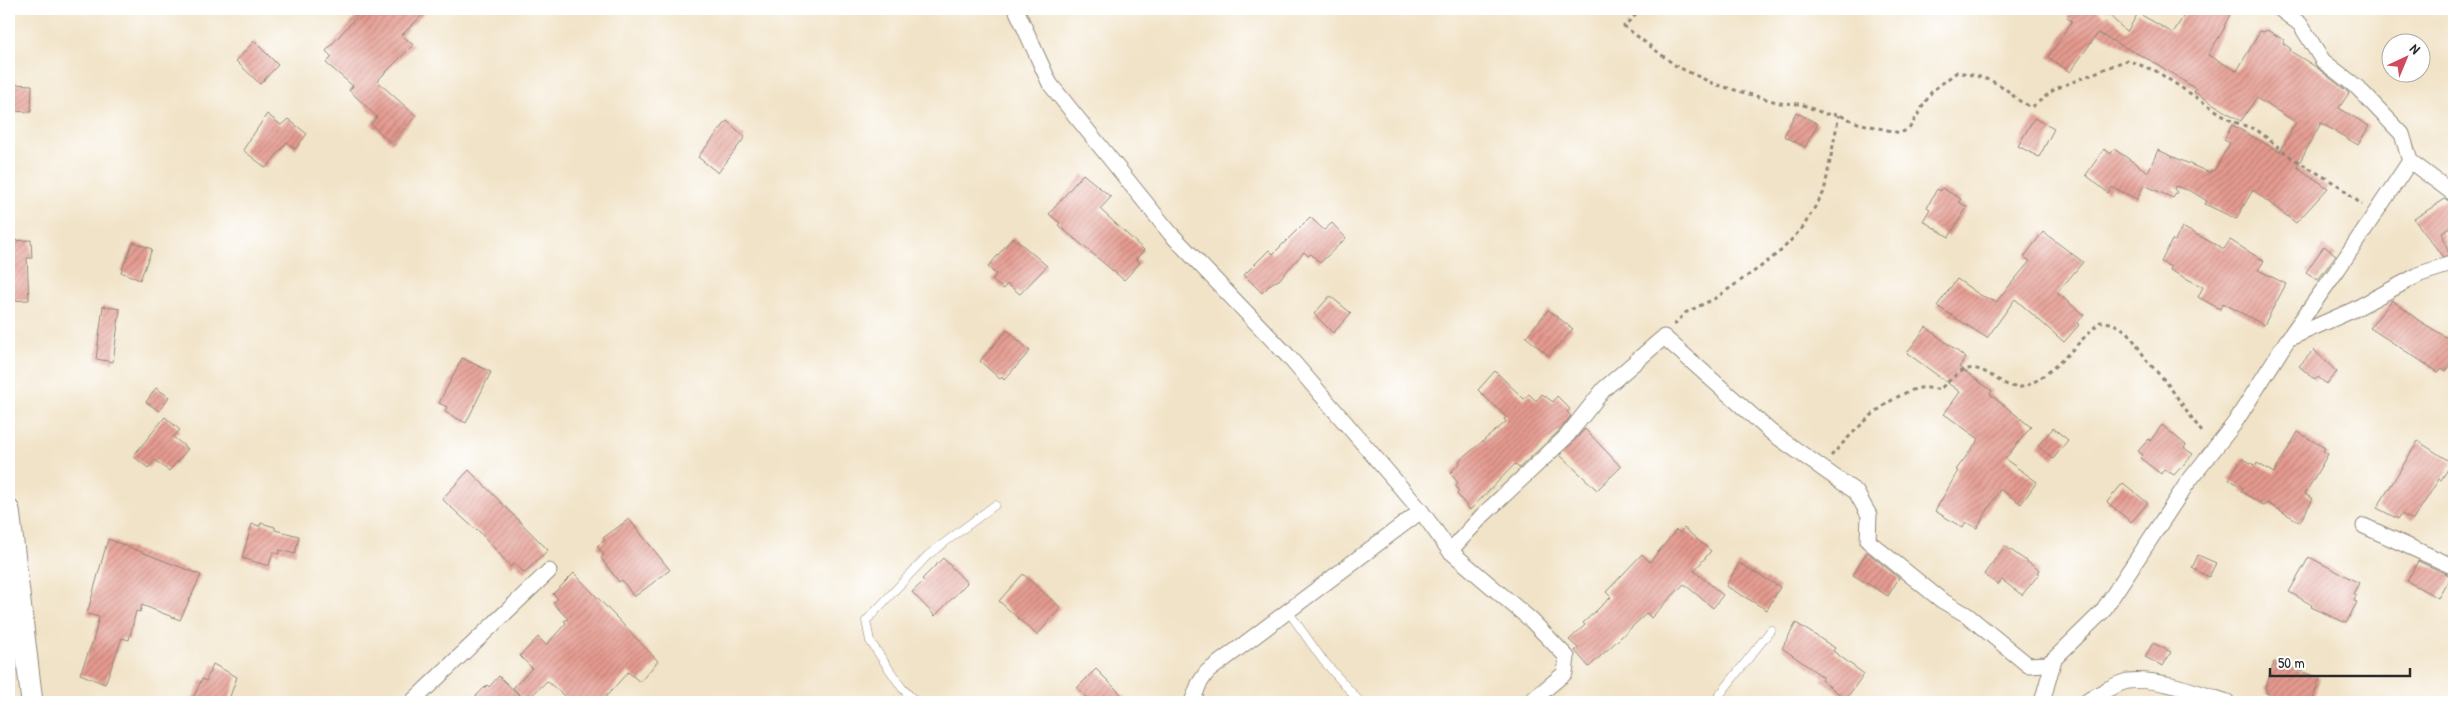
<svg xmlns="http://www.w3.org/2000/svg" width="2463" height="711" font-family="'Patrick Hand',sans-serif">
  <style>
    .building { fill: url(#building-hatch) }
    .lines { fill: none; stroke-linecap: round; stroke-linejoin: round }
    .lane-casing { stroke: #8e8779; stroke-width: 9 }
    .street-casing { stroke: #8e8779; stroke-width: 17 }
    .secondary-casing { stroke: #8e8779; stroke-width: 23 }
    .path { stroke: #8e8779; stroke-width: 3; stroke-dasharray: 4 4; stroke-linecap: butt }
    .lane { stroke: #fff; stroke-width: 8 }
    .street { stroke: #fff; stroke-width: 15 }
    .secondary { stroke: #fff; stroke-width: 21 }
  </style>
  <defs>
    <pattern id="building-hatch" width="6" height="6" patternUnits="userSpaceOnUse" patternTransform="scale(1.25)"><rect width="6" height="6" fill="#e59a8f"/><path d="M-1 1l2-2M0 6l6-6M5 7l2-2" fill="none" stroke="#ba7e75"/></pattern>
  </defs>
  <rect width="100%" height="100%" fill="#fff"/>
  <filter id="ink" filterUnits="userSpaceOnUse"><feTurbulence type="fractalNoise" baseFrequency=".02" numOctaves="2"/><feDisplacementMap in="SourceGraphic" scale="10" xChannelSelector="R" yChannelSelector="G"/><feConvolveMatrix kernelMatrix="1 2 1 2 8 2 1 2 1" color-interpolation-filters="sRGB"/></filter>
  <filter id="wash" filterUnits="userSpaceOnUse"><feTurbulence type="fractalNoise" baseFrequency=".0096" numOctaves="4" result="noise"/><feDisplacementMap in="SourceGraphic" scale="20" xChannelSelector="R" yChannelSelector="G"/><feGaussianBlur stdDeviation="1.12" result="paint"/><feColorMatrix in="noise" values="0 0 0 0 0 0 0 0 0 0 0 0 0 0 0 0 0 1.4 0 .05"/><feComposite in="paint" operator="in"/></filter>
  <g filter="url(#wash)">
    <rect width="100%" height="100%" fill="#f1e3c7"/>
    <g id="blocks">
      <g class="building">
        <path d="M363,9H428L402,35L413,45L377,81L416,116L391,143L371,124L377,117L349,90L353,86L326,63L332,57L326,51Z"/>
        <path d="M2074,9H2096L2106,17L2108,14L2127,32L2138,13L2173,33L2188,9H2233L2224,26L2225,27L2208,55L2237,71L2260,31L2263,32L2267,30L2284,40L2283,43L2291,49L2290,51L2316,67L2349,93L2339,108L2369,126L2358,145L2321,123L2297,167L2328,188L2296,223L2253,190L2236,219L2205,204L2207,201L2191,191L2175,186L2174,189L2177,192L2173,198L2144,185L2137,199L2112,187L2108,193L2086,175L2104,149L2111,154L2114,149L2148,172L2158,150L2210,173L2211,170L2214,171L2230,143L2224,140L2232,125L2280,152L2296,122L2256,98L2241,121L2194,92L2196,89L2157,64L2098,33L2070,72L2048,57L2072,21L2067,18Z"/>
        <path d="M254,41L278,65L260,84L236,61Z"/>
        <path d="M9,84L32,85L31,112L9,111Z"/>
        <path d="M1796,112L1818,124L1805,147L1784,136Z"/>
        <path d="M267,114L281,125L288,119L307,134L295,149L287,142L266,168L243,150Z"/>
        <path d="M2034,118L2054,129L2039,157L2018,146Z"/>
        <path d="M727,121L745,137L718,173L698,157Z"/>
        <path d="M1083,174L1111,197L1100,209L1144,250L1136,259L1140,263L1124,280L1058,225L1060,223L1049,214Z"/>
        <path d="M1942,188L1961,199L1959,202L1967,207L1949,237L1923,221L1930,209L1927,207L1937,189L1941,191Z"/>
        <path d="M2445,199L2454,203V225L2442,232L2449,255L2443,257L2414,219Z"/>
        <path d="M1310,217L1324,230L1332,223L1346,238L1320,263L1311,254L1308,256L1304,252L1279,280L1272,283L1262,293L1244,275L1269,250L1273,254Z"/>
        <path d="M2182,227L2224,249L2230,240L2264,261L2258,270L2286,284L2264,325L2223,303L2220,309L2198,297L2203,287L2170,270L2171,267L2161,262L2172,240L2175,241Z"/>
        <path d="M2043,232L2083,262L2057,293L2084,315L2077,323L2079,325L2064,342L2015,299L1987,338L1937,306L1957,279L1980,295L1996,302L2030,261L2024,257Z"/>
        <path d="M1013,237L1047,266L1020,294L1007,284L1003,289L992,280L996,274L988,267Z"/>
        <path d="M31,240L32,258H27L29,300L9,301V241Z"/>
        <path d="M133,242L152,249L140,280L121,272Z"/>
        <path d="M2324,246L2336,255L2318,280L2306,272Z"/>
        <path d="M1330,296L1351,313L1333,333L1314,314Z"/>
        <path d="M2392,300L2418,320L2454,342V357L2446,371L2442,368L2438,372L2370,328Z"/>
        <path d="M103,306L120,309L113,362L96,359Z"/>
        <path d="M1548,310L1573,329L1549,356L1526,337Z"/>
        <path d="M1926,327L1966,358L1959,367L1992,391L1990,394L2031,427L2005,459L2037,482L2021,504L2000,489L1977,528L1966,522L1963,528L1935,511L1958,471L1956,470L1979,439L1944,414L1960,392L1907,353Z"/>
        <path d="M1007,330L1030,351L1004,380L1002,377L1000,379L980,361Z"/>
        <path d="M2314,350L2337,372L2326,384L2318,377L2315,380L2299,366Z"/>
        <path d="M462,358L491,372L466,423L445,412L447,407L439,403Z"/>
        <path d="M1495,371L1524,399L1529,394L1536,401L1542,394L1553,402L1557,396L1570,409L1567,412L1571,416L1559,431L1519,468L1515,464L1470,510L1457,494L1459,492L1456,486L1458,483L1450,473L1460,463L1459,461L1506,422L1504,419L1506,417L1478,390Z"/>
        <path d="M156,388L169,397L159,411L146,402Z"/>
        <path d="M165,417L180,430L173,437L188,449L169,471L155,460L148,468L133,456Z"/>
        <path d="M2162,425L2186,445L2184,448L2193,454L2174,475L2164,469L2161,474L2140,458L2143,455L2138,451L2149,439L2150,441Z"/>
        <path d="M2053,428L2068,440L2053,459L2038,446Z"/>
        <path d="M1585,429L1621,467L1597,490L1560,455Z"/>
        <path d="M2298,432L2325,448L2323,451L2328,454L2305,494L2313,499L2300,522L2267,503L2265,506L2241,491L2243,488L2229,479L2242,458L2256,466L2257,463L2274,473Z"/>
        <path d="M2418,441L2452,463L2441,480L2439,479L2413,520L2401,514L2398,519L2377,508Z"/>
        <path d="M469,470L548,550L524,573L515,563L511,567L477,529L476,530L442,499Z"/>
        <path d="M2123,483L2148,503L2131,522L2107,502Z"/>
        <path d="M629,519L670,570L634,597L622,580L619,582L601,558L604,555L597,546L605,540L603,538Z"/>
        <path d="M261,523L275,527V530L299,536L295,554L280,550L279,554L273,552L269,566L242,558L252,524L260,526Z"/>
        <path d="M1684,528L1711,551L1694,571L1723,595L1713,608L1684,584L1651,618L1647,613L1589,667L1575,651L1578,648L1569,640L1585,625L1583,623L1611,597L1606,592L1642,554L1650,562L1676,530L1680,533Z"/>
        <path d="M108,539L201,575L180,620L142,605L140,612L136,611L129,640L122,638L105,684L80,674L93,641L99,617L87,614Z"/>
        <path d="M2005,546L2039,570L2037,573L2039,574L2022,595L2002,580L1998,585L1984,574Z"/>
        <path d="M1867,552L1899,578L1888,596L1853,575Z"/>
        <path d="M2198,555L2216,563L2209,577L2192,568Z"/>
        <path d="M2309,557L2359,583L2353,594L2356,596L2354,601L2357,602L2346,623L2311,607L2312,605L2289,592Z"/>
        <path d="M943,558L967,583L935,616L912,592L924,581L922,579Z"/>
        <path d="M2418,561L2451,576L2438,598L2407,581Z"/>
        <path d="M1739,563L1780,587L1767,610L1726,586Z"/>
        <path d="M574,573L658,661L640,682L628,672L601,702H571L547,681L526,701L513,688L532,668L520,656L538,637L546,645L566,623L564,621L568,619L553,603L558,599L553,594Z"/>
        <path d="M1023,574L1061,608L1037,635L999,601Z"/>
        <path d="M1796,623L1835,648L1833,651L1864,674L1846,699L1821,680L1823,677L1782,648Z"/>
        <path d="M2153,643L2171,652L2163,666L2145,657Z"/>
        <path d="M2274,662L2320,678L2312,702H2296L2266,693L2267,689H2265Z"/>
        <path d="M213,664L237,677L228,702H191L202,679L206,681Z"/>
        <path d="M1096,669L1129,702H1091L1077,688Z"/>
        <path d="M499,676L526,702H470L487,685L489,687Z"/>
      </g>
    </g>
  </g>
  <g filter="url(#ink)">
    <use href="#blocks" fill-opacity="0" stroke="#8e8779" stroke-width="1"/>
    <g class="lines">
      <g class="lane-casing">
        <g id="lane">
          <path d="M1288,611L1322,659L1360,702"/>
          <path d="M916,702L902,688L870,641L866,621L928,555L995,505"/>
          <path d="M1714,702L1771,630"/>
        </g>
      </g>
      <g class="street-casing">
        <g id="street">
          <path d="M1016,9L1050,84L1170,233L1288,356L1421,511L1450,551L1531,620L1567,657L1565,673L1530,702"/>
          <path d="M2410,161L2454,194"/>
          <path d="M2290,338L2353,310L2420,274L2454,263"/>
          <path d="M2364,526L2454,567"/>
          <path d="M1450,551L1483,515L1566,437L1604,389L1664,337L1772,433L1856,492L1869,515L1868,541L1941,600L1967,615L2028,665L2047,664L2054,659"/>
          <path d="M9,645L25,647"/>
          <path d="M412,702L549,571"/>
          <path d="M1192,702L1199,684L1207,672L1421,511"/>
          <path d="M2042,702L2054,659L2102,612L2188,482L2234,424L2288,339L2338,269L2410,161L2402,134L2358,88L2323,61L2300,24L2280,9"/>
          <path d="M2086,702C2095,696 2117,683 2128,681C2157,677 2199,693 2227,702"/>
        </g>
      </g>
      <g class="secondary-casing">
        <path id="secondary" d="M9,510L32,702"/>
      </g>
      <g class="path">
        <path d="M1642,9L1624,26L1676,66L1714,84L1780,103L1801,104L1825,114L1839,115L1858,123L1900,133L1909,129L1932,91L1957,72C1974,75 1988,78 2003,87C2015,96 2016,101 2032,107L2055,89L2127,60L2156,71L2232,121L2257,130L2292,158L2341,187L2362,205"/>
        <path d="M1674,325L1685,313L1714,299L1759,268L1782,250L1803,227L1824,192L1839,115"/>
        <path d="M1831,456C1853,432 1887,395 1920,388C1926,387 1934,389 1940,389C1947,383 1956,373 1964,370C1987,361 2004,396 2028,385C2053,374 2079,341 2100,322L2112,323L2128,332L2148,362L2167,383L2204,435"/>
      </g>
      <use href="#lane" class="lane"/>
      <use href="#street" class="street"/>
      <use href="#secondary" class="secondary"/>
    </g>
  </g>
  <rect width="2463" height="711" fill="none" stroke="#fff" stroke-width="30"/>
  <g transform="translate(2406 58) rotate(44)"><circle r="24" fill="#ffffff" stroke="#aaaaaa"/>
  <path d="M0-4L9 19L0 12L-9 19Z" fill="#d1495b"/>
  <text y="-8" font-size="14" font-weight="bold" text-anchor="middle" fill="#2b2b2b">N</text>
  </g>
  <path d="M2270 668v8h140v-8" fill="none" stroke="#2b2b2b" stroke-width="2.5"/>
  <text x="2278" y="668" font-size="15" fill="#2b2b2b" stroke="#ffffff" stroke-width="4" paint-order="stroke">50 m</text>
</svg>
